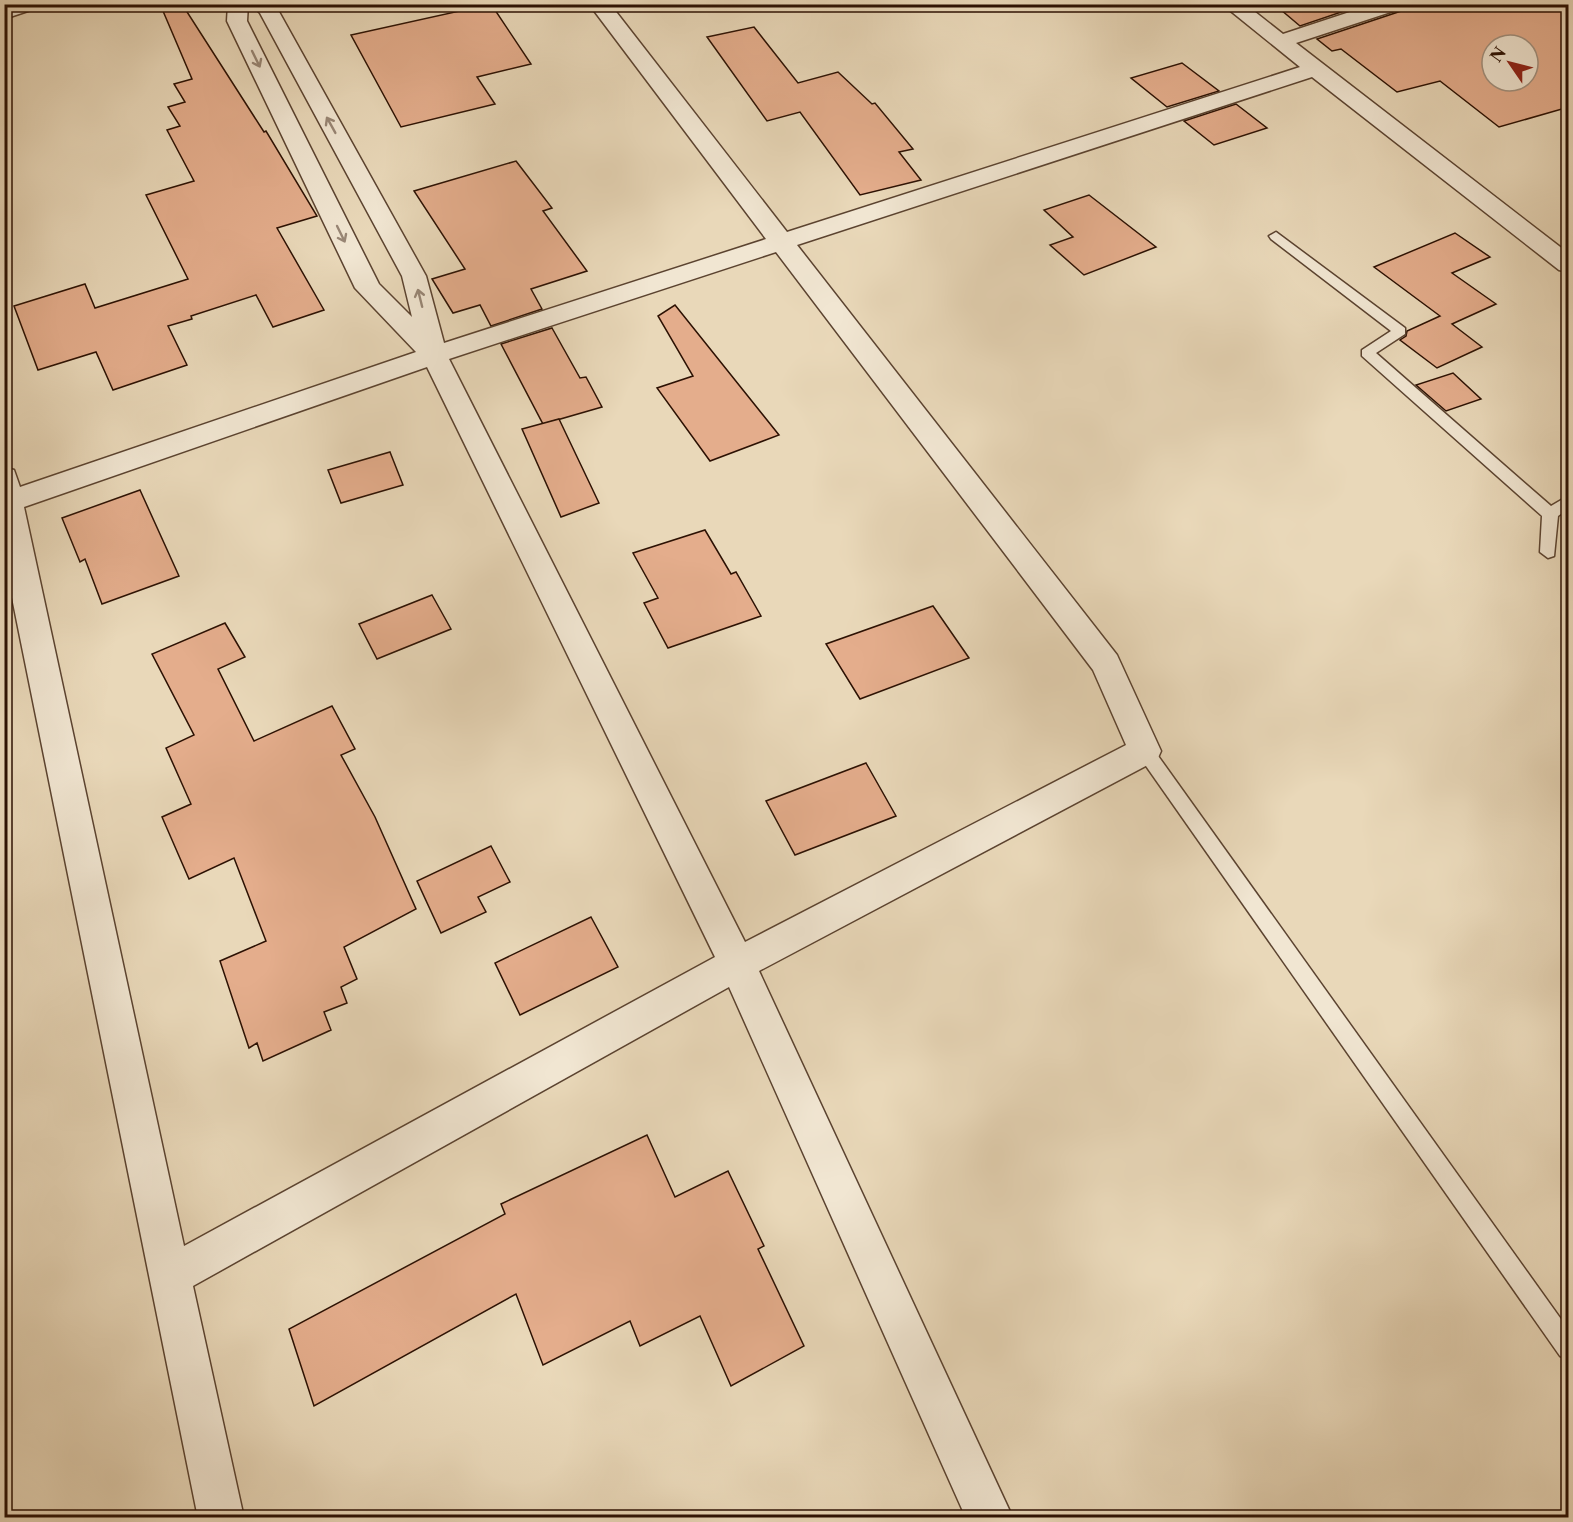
<svg xmlns="http://www.w3.org/2000/svg" width="1573" height="1522" font-family="'Libre Caslon Text',serif">
  <style>
    .building { fill: #e4ad8c; stroke: #2c1103; stroke-width: 1.5; fill-rule: evenodd }
    .lines { fill: none; stroke-linecap: round; stroke-linejoin: round }
    .lane-casing { stroke: #5b4330; stroke-width: 3 }
    .street-casing { stroke: #5b4330; stroke-width: 3 }
    .lane { fill: #f1e6d2; fill-rule: evenodd }
    .street { fill: #f1e6d2; fill-rule: evenodd }
    .oneway { stroke: #988675 }
  </style>
  <rect width="100%" height="100%" fill="#e9d8b9"/>
  <filter id="stains"><feTurbulence type="fractalNoise" baseFrequency=".00333" numOctaves="4"/><feColorMatrix values="0 0 0 0 .2 0 0 0 0 .09 0 0 0 0 .02 0 0 0 .5 -.17"/></filter>
  <radialGradient id="worn" r=".72"><stop offset=".6" stop-color="#630" stop-opacity="0"/><stop offset="1" stop-color="#630" stop-opacity=".3"/></radialGradient>
  <g class="building">
    <path d="M160,4H182L264,132L266,131L317,216L277,228L324,310L273,327L256,295L191,316L192,319L168,326L187,365L113,390L96,352L38,370L14,306L85,284L95,308L188,279L146,195L194,181L167,130L180,126L168,107L185,102L174,84L192,79Z"/>
    <path d="M491,4L531,64L477,77L495,104L401,127L351,35Z"/>
    <path d="M1274,4H1365L1300,26Z"/>
    <path d="M1408,4H1569V107L1499,127L1440,81L1397,92L1341,49L1332,51L1317,39L1404,10ZM1492,45H1528V81H1492Z"/>
    <path d="M754,27L798,83L838,72L872,104L875,103L913,149L899,152L921,180L860,195L800,112L767,121L707,37Z"/>
    <path d="M1182,63L1219,91L1167,107L1131,78Z"/>
    <path d="M1236,104L1267,128L1214,145L1184,121Z"/>
    <path d="M516,161L552,208L543,211L587,271L531,289L542,309L491,326L480,305L453,313L432,279L465,269L414,191Z"/>
    <path d="M1089,195L1156,247L1084,275L1050,245L1073,237L1044,210Z"/>
    <path d="M1455,233L1490,257L1452,273L1496,304L1452,324L1482,347L1437,368L1400,340L1406,336L1407,331L1440,316L1374,267Z"/>
    <path d="M675,305L779,435L710,461L657,388L693,376L658,316Z"/>
    <path d="M552,328L580,378L586,377L602,407L543,424L501,344Z"/>
    <path d="M1453,373L1481,399L1446,411L1416,385Z"/>
    <path d="M559,419L599,503L561,517L522,429Z"/>
    <path d="M390,452L403,485L341,503L328,470Z"/>
    <path d="M140,490L179,576L102,604L85,559L80,562L62,518Z"/>
    <path d="M705,530L731,574L736,572L761,616L668,648L644,603L658,598L633,553Z"/>
    <path d="M432,595L451,629L377,659L359,624Z"/>
    <path d="M933,606L969,658L860,699L826,644Z"/>
    <path d="M225,623L245,657L218,669L254,741L332,706L355,749L341,755L375,817L416,909L344,947L357,979L341,987L347,1003L324,1012L331,1030L263,1061L257,1043L249,1048L220,961L266,941L234,858L189,879L162,817L191,804L166,748L194,735L152,654Z"/>
    <path d="M866,763L896,816L795,855L766,801Z"/>
    <path d="M491,846L510,882L478,897L486,912L441,933L417,881Z"/>
    <path d="M591,917L618,967L520,1015L495,963Z"/>
    <path d="M647,1135L675,1197L728,1171L764,1246L758,1249L804,1346L731,1386L700,1316L640,1346L630,1321L543,1365L516,1294L314,1406L289,1329L505,1214L501,1204Z"/>
  </g>
  <g class="lines">
    <g class="lane-casing">
      <g id="lane">
        <path d="M1276,232L1405,328V334L1376,353L1551,506L1568,496V509L1558,516L1554,556L1548,558L1540,552L1542,516L1362,356V350L1391,331L1271,239L1269,236Z"/>
        <path d="M1145,744L1151,746L1568,1329V1359L1560,1356L1139,756L1136,751L1139,746Z"/>
      </g>
    </g>
    <g class="street-casing">
      <g id="street">
        <path d="M9,4H40L37,8L4,19V6Z"/>
        <path d="M228,4H248L247,21L379,284L412,317L402,276L260,13L250,4H274L278,10L426,276L444,343L766,239L589,4H610L787,232L1300,67L1222,4H1245L1283,34L1374,4H1406L1403,8L1296,43L1568,253V272L1559,270L1312,77L797,245L1117,655L1161,751L1157,760L759,971L1013,1518H966L729,987L193,1286L244,1518H198L4,558V467L14,470L20,487L416,352L355,288L227,21ZM776,252L1093,670L1126,745L745,942L449,359ZM427,367L715,957L184,1246L24,507Z"/>
      </g>
    </g>
    <use href="#lane" class="lane"/>
    <use href="#street" class="street"/>
  </g>
  <defs><path id="oneway-shaft" d="M-6 0H5M1.5-3L5.5 0L1.5 3" fill="none" stroke-width="1.6" stroke-linecap="round" stroke-linejoin="round" transform="scale(1.5)"/></defs>
  <g class="oneway">
    <use href="#oneway-shaft" transform="translate(256 59) rotate(64)"/>
    <use href="#oneway-shaft" transform="translate(331 125) rotate(-119)"/>
    <use href="#oneway-shaft" transform="translate(341 234) rotate(64)"/>
    <use href="#oneway-shaft" transform="translate(420 298) rotate(-104)"/>
  </g>
  <rect width="1573" height="1522" fill="none" stroke="#e9d8b9" stroke-width="24"/>
  <rect x="6" y="6" width="1561" height="1510" fill="none" stroke="#2c1103" stroke-width="3"/>
  <rect x="12" y="12" width="1549" height="1498" fill="none" stroke="#2c1103" stroke-width="1.5"/>
  <g transform="translate(1510 63) rotate(305)"><circle r="28" fill="#f1e6d2" stroke="#a2917f" stroke-width="1.5"/>
  <path d="M0-4.5L10 22L0 15L-10 22Z" fill="#8f2418"/>
  <text y="-9" font-size="16" font-weight="bold" text-anchor="middle" fill="#2c1103">N</text>
  </g>
  <rect width="100%" height="100%" filter="url(#stains)"/>
  <rect width="100%" height="100%" fill="url(#worn)"/>
</svg>
